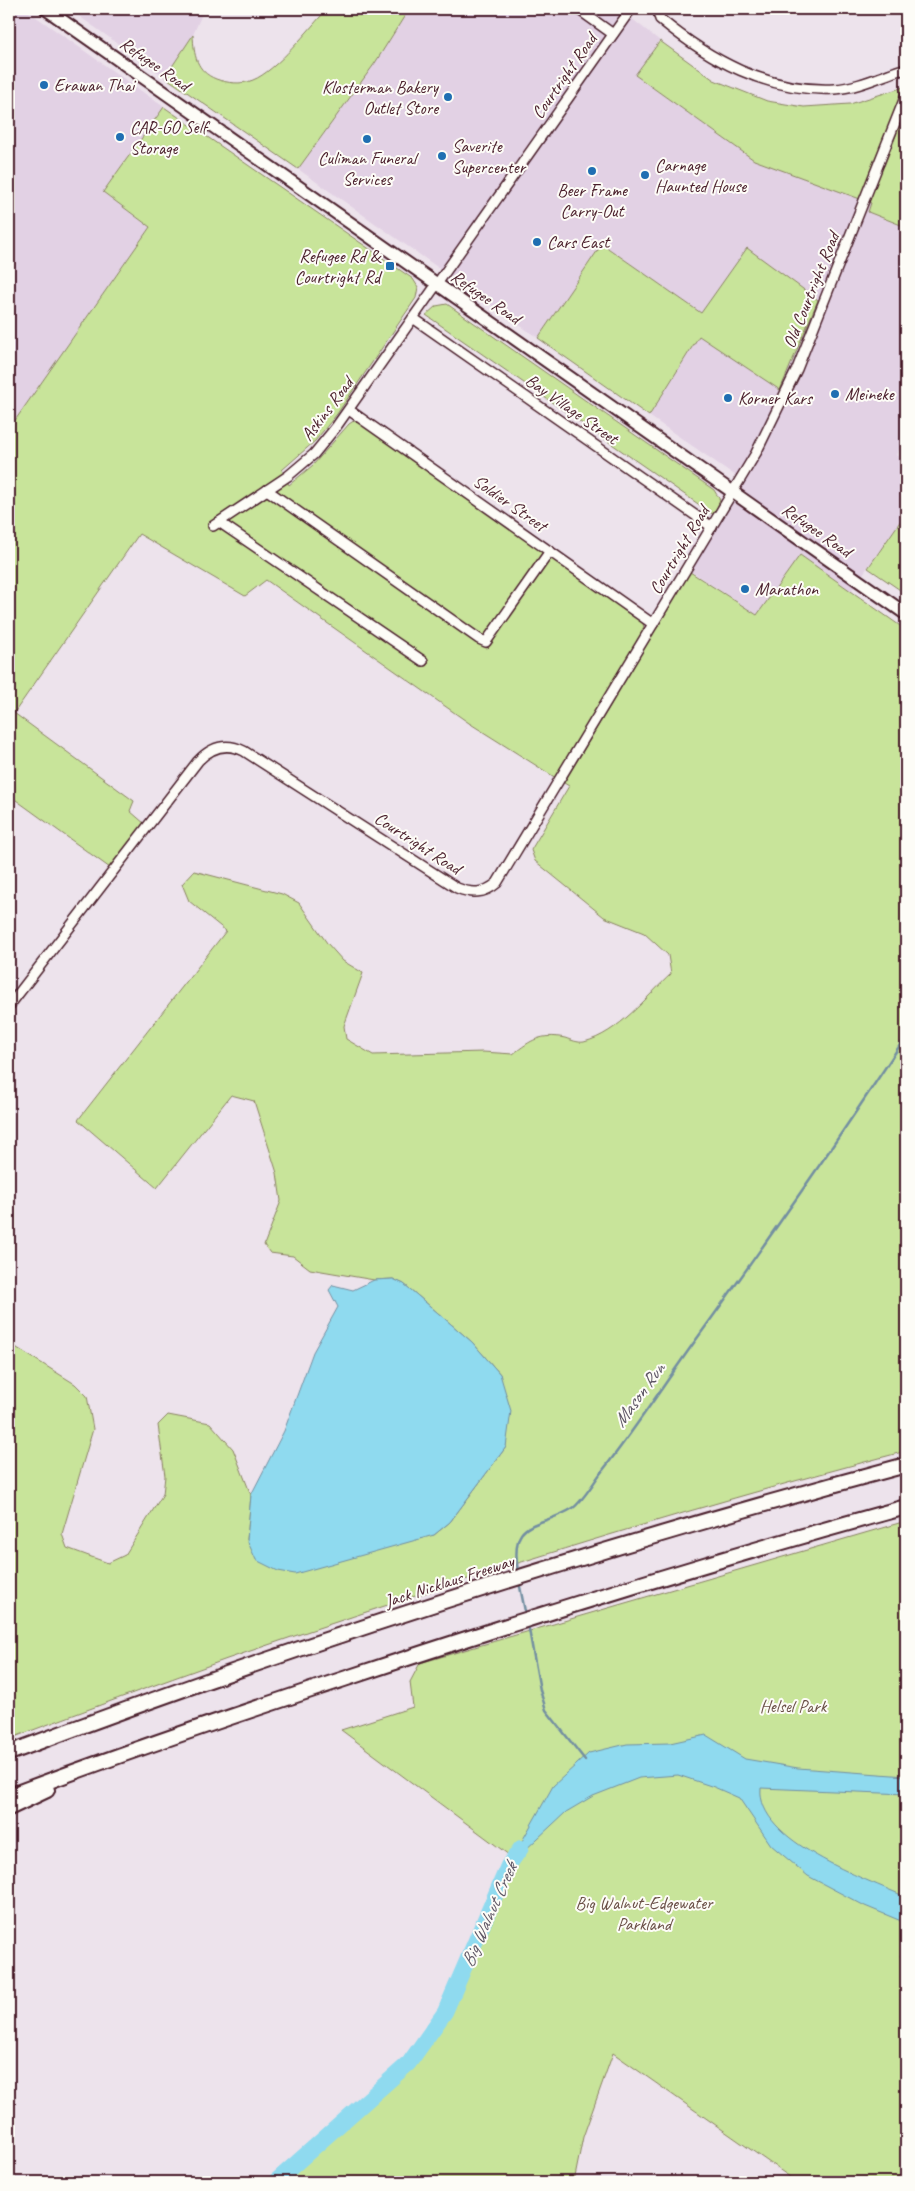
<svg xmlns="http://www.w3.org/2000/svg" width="915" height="2191" font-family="Caveat,sans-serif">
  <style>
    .built { fill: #e2d1e4 }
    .green { fill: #c8e49a; stroke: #898262 }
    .water { fill: #8fdaef; stroke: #738fa1 }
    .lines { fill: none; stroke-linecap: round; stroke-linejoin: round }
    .stream { stroke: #738fa1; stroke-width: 2.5 }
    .river { stroke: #8fdaef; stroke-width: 16 }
    .minor-casing { stroke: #4a1f2b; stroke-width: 12 }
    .major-casing { stroke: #4a1f2b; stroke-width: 15 }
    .highway-casing { stroke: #4a1f2b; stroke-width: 18 }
    .minor { stroke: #fdfcf7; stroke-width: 9 }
    .major { stroke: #fdfcf7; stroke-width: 11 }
    .highway { stroke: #fdfcf7; stroke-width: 14 }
    .poi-dot { fill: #1f6fb2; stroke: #fdfcf7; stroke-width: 2 }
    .labels { text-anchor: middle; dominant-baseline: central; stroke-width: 4; stroke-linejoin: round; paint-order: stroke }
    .street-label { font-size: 18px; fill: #4a1f2b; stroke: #fdfcf7 }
    .poi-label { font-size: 18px; fill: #4a1f2b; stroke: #fdfcf7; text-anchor: start }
    .park-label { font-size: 18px; fill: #6a5047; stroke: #fdfcf7 }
    .water-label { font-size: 19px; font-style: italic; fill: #5f5766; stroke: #fdfcf7 }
  </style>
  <rect width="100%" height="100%" fill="#ede3ec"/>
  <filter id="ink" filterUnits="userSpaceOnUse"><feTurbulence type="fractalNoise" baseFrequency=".02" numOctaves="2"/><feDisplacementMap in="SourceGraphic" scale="10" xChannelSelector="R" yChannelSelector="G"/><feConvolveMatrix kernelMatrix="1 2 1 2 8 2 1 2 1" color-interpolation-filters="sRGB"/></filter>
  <g filter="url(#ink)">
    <g class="built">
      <path d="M9,9H25L164,107L103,192L150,227L9,429Z"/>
      <path d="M69,9H204L193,35L165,77Z"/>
      <path d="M409,9H630L626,14L660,41L635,75L754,160L872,203L868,212L906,227V438L896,455L906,463V513L851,591L800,555L757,615L683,566L714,515L720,500L736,476L649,416L699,336L780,389L818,300L701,313L602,244L538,338L298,169L375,63Z"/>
    </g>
    <g class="green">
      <path d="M327,9H409L375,63L298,169L165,77L193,35C194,55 196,71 216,79C227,83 241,85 253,80C276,71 310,28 327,9Z"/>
      <path d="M660,41L714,80L767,101L804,107L850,104L904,87L874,162L884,166L906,109V227L868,212L871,203L754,160L635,75Z"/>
      <path d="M164,107L413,279L418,287L416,298L337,414L315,441L282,470L289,485L313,465L349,424L355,420L643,623L644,629L556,778L469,723L266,580L245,596L139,534L14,713L134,801L130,811L145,824L110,868L9,795V429L150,227L103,192Z"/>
      <path d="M602,244L701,313L747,248L818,300L780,390L699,336L649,416L538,338Z"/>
      <path d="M447,304L714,490L720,500L714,515L426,315L436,306Z"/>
      <path d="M906,513V594L868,568Z"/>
      <path d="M800,555L906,630V1451C677,1511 451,1582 227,1659C154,1685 81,1712 9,1739V1343L75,1384L87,1396L93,1429L62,1534L67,1548L108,1563L125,1555L163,1494L165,1476L158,1425L168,1415L210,1423L233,1449L251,1495L247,1540L434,1535L450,1522L506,1447L500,1374L472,1342L404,1284L393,1279L374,1280L310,1269L293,1256L270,1253L264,1245L281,1201L277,1173L254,1101L231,1095L157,1188L78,1120L226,931L189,901L182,884L194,871L282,894L299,903L327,943L343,961L363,973L344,1026L346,1039L373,1055L483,1052L513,1054C531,1040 541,1033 565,1038C571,1040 578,1043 584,1042C619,1033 646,997 671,974L668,955L644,933L604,917L535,861L531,850L569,786L564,783L690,572L757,615Z"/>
      <path d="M906,1521V1947L900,1956L906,1961V2182H797L613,2053L583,2137L574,2182H275L409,2063L445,2012L513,1858L341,1730L413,1707L410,1682L420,1663Z"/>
    </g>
    <g class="water">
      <path d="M393,1279L404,1284L472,1342L500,1374L511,1411L506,1447L450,1522L434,1535L295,1574L278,1571L256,1560L247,1540L251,1495L284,1431L313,1352L338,1307L329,1290L333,1285L353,1290L374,1280Z"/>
      <path d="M706,1735L745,1759L798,1768L906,1776V1794L761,1788C756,1841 866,1879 906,1897V1923L865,1906L808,1876L771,1845L739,1798L714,1787L678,1775L639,1778L593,1796L566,1812L508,1866L553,1786L589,1753L627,1744L670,1743Z"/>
    </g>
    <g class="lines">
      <g class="stream">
        <path d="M518,1572C509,1515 538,1530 573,1508C583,1501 595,1480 603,1470C635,1429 663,1386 693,1344C766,1243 838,1141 906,1036"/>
        <path d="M519,1582L526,1616"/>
        <path d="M528,1624L540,1690L546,1710L585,1760"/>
      </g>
      <path class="river" d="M275,2182L409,2063L445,2012L508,1866L521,1848"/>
      <g class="minor-casing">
        <g id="minor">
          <path d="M578,9L613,34"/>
          <path d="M660,9L659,16L660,19C710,60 767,92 834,89C856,88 879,77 900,70L906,71"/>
          <path d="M413,318L712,527"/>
          <path d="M349,410L653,624"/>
          <path d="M267,490L479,639L486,642L550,551"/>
          <path d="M219,522L423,661"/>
          <path d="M213,526L288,476L314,454L336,427L631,9"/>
          <path d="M9,1006L198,761C211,747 226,742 244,751L457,888C472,894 484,894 497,883L756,453L797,369L906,95"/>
        </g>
      </g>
      <g class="major-casing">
        <path id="major" d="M46,9L906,614"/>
      </g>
      <g class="highway-casing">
        <g id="highway">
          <path d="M9,1753C303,1642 603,1546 906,1465"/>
          <path d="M9,1796C120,1754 232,1716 344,1679C530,1617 717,1559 906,1507"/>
          <path d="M9,1808L47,1790"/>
        </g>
      </g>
      <use href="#minor" class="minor"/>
      <use href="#major" class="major"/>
      <use href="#highway" class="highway"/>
    </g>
  </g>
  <g class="poi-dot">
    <circle cx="44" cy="85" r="5"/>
    <circle cx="448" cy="97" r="5"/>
    <circle cx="120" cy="137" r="5"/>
    <circle cx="367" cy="139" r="5"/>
    <circle cx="442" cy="156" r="5"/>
    <circle cx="592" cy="171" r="5"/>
    <circle cx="645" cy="175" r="5"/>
    <circle cx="537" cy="242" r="5"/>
    <rect x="385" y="261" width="10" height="10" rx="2.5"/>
    <circle cx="835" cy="394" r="5"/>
    <circle cx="728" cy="398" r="5"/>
    <circle cx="745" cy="589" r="5"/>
  </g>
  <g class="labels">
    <g class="street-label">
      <text transform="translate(155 64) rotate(35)">Refugee Road</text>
      <text transform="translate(564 76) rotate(-55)">Courtright Road</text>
      <text transform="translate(811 290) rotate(-68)">Old Courtright Road</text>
      <text transform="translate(486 297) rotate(35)">Refugee Road</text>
      <text transform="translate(327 409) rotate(-53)">Askins Road</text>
      <text transform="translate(572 409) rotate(35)">Bay Village Street</text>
      <text transform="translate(510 503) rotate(35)">Soldier Street</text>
      <text transform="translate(817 530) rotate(35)">Refugee Road</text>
      <text transform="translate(679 550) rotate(-59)">Courtright Road</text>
      <text transform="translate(418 843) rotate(33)">Courtright Road</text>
      <text transform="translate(449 1581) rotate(-18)">Jack Nicklaus Freeway</text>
    </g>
    <g class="poi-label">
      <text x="54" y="85">Erawan Thai</text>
      <text x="438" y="87" text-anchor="end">Klosterman Bakery<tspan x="438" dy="21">Outlet Store</tspan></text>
      <text x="130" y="127">CAR-GO Self<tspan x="130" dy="21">Storage</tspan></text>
      <text x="452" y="146">Saverite<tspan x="452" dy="21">Supercenter</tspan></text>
      <text x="367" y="158" text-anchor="middle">Culiman Funeral<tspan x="367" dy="21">Services</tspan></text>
      <text x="655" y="165">Carnage<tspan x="655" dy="21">Haunted House</tspan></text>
      <text x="592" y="190" text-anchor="middle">Beer Frame<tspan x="592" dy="21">Carry-Out</tspan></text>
      <text x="547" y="242">Cars East</text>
      <text x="380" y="256" text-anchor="end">Refugee Rd &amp;<tspan x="380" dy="21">Courtright Rd</tspan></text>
      <text x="845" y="394">Meineke</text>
      <text x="738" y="398">Korner Kars</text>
      <text x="755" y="589">Marathon</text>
    </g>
    <g class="park-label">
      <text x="793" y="1706">Helsel Park</text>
      <text x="644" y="1903">Big Walnut-Edgewater<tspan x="644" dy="21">Parkland</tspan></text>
    </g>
    <g class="water-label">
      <text transform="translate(639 1395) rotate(-54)">Mason Run</text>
      <text transform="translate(489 1915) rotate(-66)">Big Walnut Creek</text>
    </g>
  </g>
  <rect width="915" height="2191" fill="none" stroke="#fdfcf7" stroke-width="30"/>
  <rect x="15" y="15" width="885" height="2161" fill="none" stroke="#4a1f2b" stroke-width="2" filter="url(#ink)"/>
</svg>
